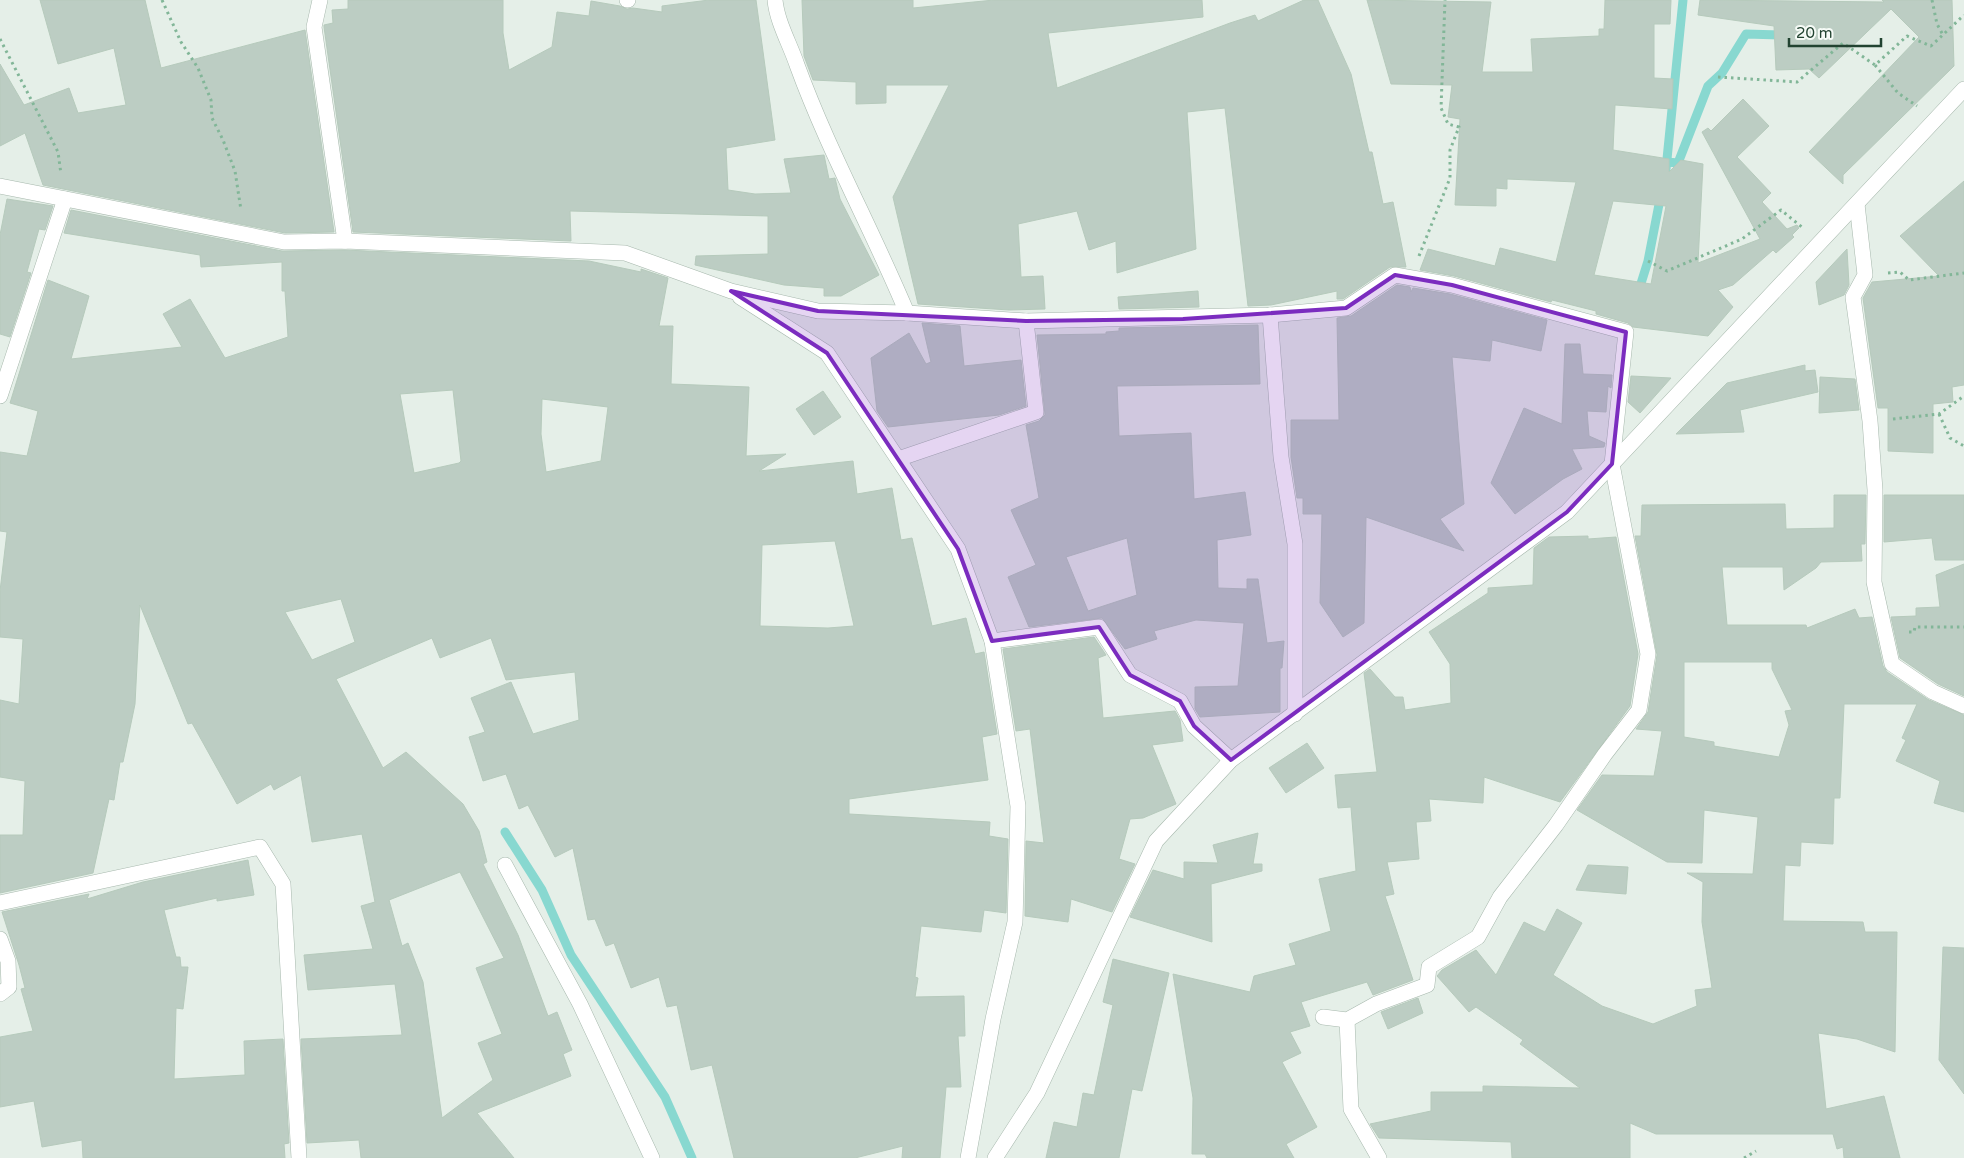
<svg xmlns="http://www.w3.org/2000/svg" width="1964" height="1158" font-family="'Varela Round',sans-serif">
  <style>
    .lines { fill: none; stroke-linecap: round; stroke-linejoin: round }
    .stream { stroke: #88d8d0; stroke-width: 9 }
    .building { fill: #bccdc3; stroke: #b6cabc; fill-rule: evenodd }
    .street-casing { stroke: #a7b8ad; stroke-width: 16 }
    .path { stroke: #82b698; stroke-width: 3; stroke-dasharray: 2.5 4; stroke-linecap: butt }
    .street { stroke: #fff; stroke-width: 15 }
    .marked { fill: #7b2cbf; fill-opacity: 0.2; stroke: #7b2cbf; stroke-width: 4; stroke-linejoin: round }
  </style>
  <rect width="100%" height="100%" fill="#e5efe8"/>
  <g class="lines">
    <g class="stream">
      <path d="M1667,162L1678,163L1708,86L1722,73L1746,34L1784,35"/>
      <path d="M1666,169L1683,0"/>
      <path d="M1638,293L1648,261L1661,194"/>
      <path d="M505,832L542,890L571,955L665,1097L692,1158"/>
    </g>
  </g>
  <g class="building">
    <path d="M40,0H145L161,68L305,30L334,232L285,233L43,185L25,133L0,146V64L24,105L69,88L78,113L126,105L114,48L58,64Z"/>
    <path d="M348,0H503V33L509,70L552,47L557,12L589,16L591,1L620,6L627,9L633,8L662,12V6L709,0H756L775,140L726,148L728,190L755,194L791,193L784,159L824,155L829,179L835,178L840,199L879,275L841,296H824V288L784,285L695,265L696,256L768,254V216L570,211L571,241L353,232L324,27V25L333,23L332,10L348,9Z"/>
    <path d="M802,0H913V8L994,0H1202L1203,17L1048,33L1057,88L1230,23L1255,15L1258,21L1304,0H1318L1351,74L1369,152H1372L1383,204L1393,202L1406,267H1390L1343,299H1337V291L1271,305L1248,306L1225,108L1187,112L1196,249L1117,273L1116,241L1089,250L1077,211L1018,224L1021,277L1043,276L1045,309L1009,310L918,304L893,197L949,85H886V103L856,104V82L813,80L804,56Z"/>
    <path d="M1367,0L1491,2L1482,72H1533L1531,39L1599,36V29H1604L1605,0H1671L1670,24H1654V78L1673,79L1672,109L1615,105L1613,150L1669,159V172L1681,160L1703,164L1698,263L1760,239L1702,132L1708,128L1711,131L1743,99L1769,126L1737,157L1771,193L1762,202L1787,229L1797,225L1799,228L1792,235L1794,237L1776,253L1773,250L1733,285L1718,290L1733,307L1708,336L1633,327L1628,323L1596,314V311L1552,300L1551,302L1454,276L1420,270L1428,249L1495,266L1500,248L1556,262L1576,182L1507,179V189L1496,188V206L1455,205L1460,119L1448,117L1452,85L1391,84ZM1613,201L1666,206L1651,284L1594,275Z"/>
    <path d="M1700,0L1884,2L1882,0H1952L1954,66L1843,175V184L1809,152L1919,37L1891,9L1819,78L1809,69L1776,70L1774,26L1698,15Z"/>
    <path d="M1964,181V385L1952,387L1953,402L1933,404V453L1888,451V408H1878L1863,298L1872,282L1939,276L1900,236Z"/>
    <path d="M7,199L53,206L45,230L39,229L27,272L31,273L10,337L0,334V235Z"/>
    <path d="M71,210L282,251L345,250L589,261L641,272V269L668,278L659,326H673L671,384L749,387L746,456L786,454L759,471L853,461L857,494L892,488L901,540L912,538L932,626L966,618L975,654L984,652L997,734L982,737L988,780L849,799V814L990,822L989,836L1008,839L1006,913L984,910L981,932L921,926L915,977L918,978L915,997L964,996L965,1036H958L961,1087H946L940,1158H902L903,1146L855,1158H734L712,1065L691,1070L677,1005L667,1007L659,977L631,988L614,943L606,946L595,919L588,920L573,848L555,857L528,805L519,809L506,774L483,781L469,737L485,732L471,698L511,682L533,734L579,720L575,672L506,680L491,638L440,658L432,638L336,679L383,768L406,752L463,804L479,831L487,862L483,864L518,935L548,1016L557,1012L572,1050L563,1054L571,1076L477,1113L514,1158H361L359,1140L307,1143L301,1039L402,1035L395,984L308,990L304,955L373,949L361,906L375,902L362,834L312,842L301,775L274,790L271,784L237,804L192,723L188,724L140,605L135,704L123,762H120L114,800L109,799L93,873L0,893V835H23L25,781L0,777V700L19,704L23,639L0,637V591L7,532L0,531V452L27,456L38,411L10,403L48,280L89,296L71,359L182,347L163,314L190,299L225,358L288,337L285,291H282V262L201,267L200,255L64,233ZM453,390L461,461L459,463L414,473L400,394ZM542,399L608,407L601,461L546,472L541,434ZM835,541L854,626L828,628L760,626L762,545ZM341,599L355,642L312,660L285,612ZM460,872L504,958L476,968L502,1034L478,1043L493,1080L442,1118L423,982L408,943L402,946L389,900Z"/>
    <path d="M1847,249L1849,285L1844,295L1819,305L1816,282Z"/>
    <path d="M1397,285L1410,287L1411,292L1413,288L1450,294L1547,320L1541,351L1492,340L1490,361L1452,357L1464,504L1440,519L1464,551L1366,517L1364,623L1343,637L1320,603L1322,514H1303V498H1297L1291,457V420H1339L1337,318L1351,316Z"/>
    <path d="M1198,291L1199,307L1119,309L1118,297Z"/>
    <path d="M922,323L960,326L964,366L1021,360L1026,406L999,415L888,427L877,411L871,358L909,333L926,364L931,362Z"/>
    <path d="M1258,325L1260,384L1117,386L1119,436L1191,433L1194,499L1245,492L1251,535L1217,540L1218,588L1247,589V579H1258L1267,643L1284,641L1282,668H1280V712L1200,717L1195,709V687L1238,686L1244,623L1196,620L1154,631L1157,639L1125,649L1102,618L1029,627L1008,577L1036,565L1011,510L1039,498L1026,425L1039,421L1045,415L1037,335L1106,334V332L1119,331V328ZM1127,538L1137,595L1088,611L1066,557Z"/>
    <path d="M1565,344H1580L1583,374L1612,375L1611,388L1608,386L1606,412L1587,411L1589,436L1605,443L1604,447L1572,449L1582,469L1563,479L1515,514L1491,483L1524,408L1562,424Z"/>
    <path d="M1805,365V371L1815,370L1818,392L1740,410L1744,432L1676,434L1727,383Z"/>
    <path d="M1631,376L1671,378L1640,413L1628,402Z"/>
    <path d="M1820,377L1855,379L1859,410L1819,413Z"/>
    <path d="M823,391L841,417L814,435L796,409Z"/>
    <path d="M1834,495H1866L1865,544H1861L1862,561L1821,562L1816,568L1784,590L1783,567H1722L1727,625H1806L1807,628L1855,609L1859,618L1872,617L1883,666L1887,672L1929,700L1964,715V812L1934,803L1940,781L1896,761L1906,740L1902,738L1917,704H1844L1840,798H1834L1833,844L1801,842L1800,866L1785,865L1783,921L1863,922L1865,932H1897L1895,1052L1857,1039L1818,1033L1826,1109L1884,1096L1900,1158H1844L1843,1147L1837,1149L1833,1134H1656L1630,1123V1158H1512L1511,1142L1379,1138L1370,1124L1431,1111V1092H1483V1086L1580,1088L1520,1044L1523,1040L1476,1007L1469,1012L1437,976L1442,970L1476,950L1496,975L1524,922L1545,932L1557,909L1582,923L1553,975L1602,1006L1653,1024L1697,1006L1695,990L1712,988L1702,922L1703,882L1687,873L1753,874L1758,817L1704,810L1702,863L1667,862L1577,810L1602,775L1654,776L1662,731L1636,729L1648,712L1657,655L1635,536H1641L1642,505L1785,504L1786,529L1834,528ZM1684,662H1772V669L1792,710L1785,711L1789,725L1779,757L1714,746V742L1684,737Z"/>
    <path d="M1884,495H1964V560H1935L1932,538L1884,542Z"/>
    <path d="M1588,536V539L1616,537L1638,654L1630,706L1560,802L1484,777L1483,803L1429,799L1431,821L1416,822L1419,859L1387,862L1394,894L1385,896L1413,980L1373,995L1367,982L1301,1002L1310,1026L1290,1032L1301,1053L1282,1062L1317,1127L1286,1144L1294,1158H1207L1205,1154H1192L1193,1098L1173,974L1250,992L1254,976L1296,965L1289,944L1331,931L1319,879L1356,871L1351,807L1338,808L1335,775L1377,772L1364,673L1370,669L1395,697H1403L1405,710L1451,703L1450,664L1429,632L1488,593V588L1533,585L1534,548L1549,537Z"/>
    <path d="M1964,564V696L1938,684L1900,658L1891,617L1916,616V608L1940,607L1936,575Z"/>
    <path d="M1094,637L1106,655L1098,658L1103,718L1175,711L1180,720L1183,741L1152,745L1176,804L1143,818L1130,819L1119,859L1135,864L1112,912L1071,899L1068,922L1025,916L1026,841L1044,843L1030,729L1016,731L1003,649Z"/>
    <path d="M1307,743L1324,768L1286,793L1269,768Z"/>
    <path d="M1258,833L1253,864H1262V871L1211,884L1212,942L1130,917L1153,870L1184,879V862L1218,863L1213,845Z"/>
    <path d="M248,860L254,895L217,901V898L164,910L176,957H180L181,967H188L183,1009L176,1008L174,1079L245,1075L244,1041L283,1039L289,1143L284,1144L285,1158H83L82,1140L42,1147L34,1101L0,1107V1037L33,1031L21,989L25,988L19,965L2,912L89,894L87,899L143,882Z"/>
    <path d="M1588,865L1628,867L1626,894L1576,890Z"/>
    <path d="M1943,947L1964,948V1094L1939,1060Z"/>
    <path d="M1113,959L1169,973L1142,1091L1132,1089L1119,1158H1046L1054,1122L1077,1127L1083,1093L1094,1095L1113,1005L1103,1002Z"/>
    <path d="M1418,998L1423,1013L1388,1029L1381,1012Z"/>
  </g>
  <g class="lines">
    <g class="street-casing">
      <g id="street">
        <path d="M320,0L314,27L345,241"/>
        <path d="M627,0H628"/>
        <path d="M775,0C777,22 790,44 797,65C828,150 872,229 907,313"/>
        <path d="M0,186L284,242L345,241L625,253L731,291L818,311L907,313L1026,321L1270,315L1346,308L1395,275L1452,285L1626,332L1612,464L1648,654L1639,710L1605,754L1556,825L1500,897L1478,937L1429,967L1427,985L1376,1004L1347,1020L1323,1017"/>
        <path d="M1857,204L1865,275L1853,297L1870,421L1875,490L1874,582L1892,664L1933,692L1964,706"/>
        <path d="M740,297L827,353L958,549L992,641L1018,806L1015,922L993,1019L968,1158"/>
        <path d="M1270,315L1281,457L1295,544V714"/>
        <path d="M0,396L65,199"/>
        <path d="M898,459L1036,412L1026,321"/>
        <path d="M992,641L1099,627L1130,675L1180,701L1194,726L1231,760"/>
        <path d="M505,865L580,1004L652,1158"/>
        <path d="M0,903L260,847L283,884L299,1158"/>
        <path d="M0,939L8,961L9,987L0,994"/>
        <path d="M1347,1020L1351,1109L1379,1158"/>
        <path d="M995,1158L1037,1093L1156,841L1231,760L1567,512L1964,89"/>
      </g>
    </g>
    <g class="path">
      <path d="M162,0L181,42L198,68L211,100L212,118L223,140L235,171L241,210"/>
      <path d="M1932,0L1937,24L1943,35"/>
      <path d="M0,39L58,152L61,174"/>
      <path d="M1875,65L1898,93L1917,106"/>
      <path d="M1718,77L1797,82L1843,43L1875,65L1907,36L1931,46L1964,15"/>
      <path d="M1419,256L1450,178V150L1459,127L1448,124L1441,108L1445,0"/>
      <path d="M1648,261L1667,271L1742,239L1781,210L1803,228"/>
      <path d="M1888,273L1900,272L1909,280L1964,273"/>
      <path d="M1939,414L1950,438L1964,446"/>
      <path d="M1893,419L1939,414L1964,396"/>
      <path d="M1909,632H1914L1915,627H1964"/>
      <path d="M1744,1158L1756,1151"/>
    </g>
    <use href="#street" class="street"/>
  </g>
  <path class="marked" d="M1395,275L1452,285L1626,332L1612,464L1567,512L1231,760L1194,726L1180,701L1130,675L1099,627L992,641L958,549L827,353L731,291L818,311L1026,321L1183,319L1346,308Z"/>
  <path d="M1789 38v8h92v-8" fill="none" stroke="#224331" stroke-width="2.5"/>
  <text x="1796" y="38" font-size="15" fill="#224331" stroke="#f6fbf7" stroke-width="4" paint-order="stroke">20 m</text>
</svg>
